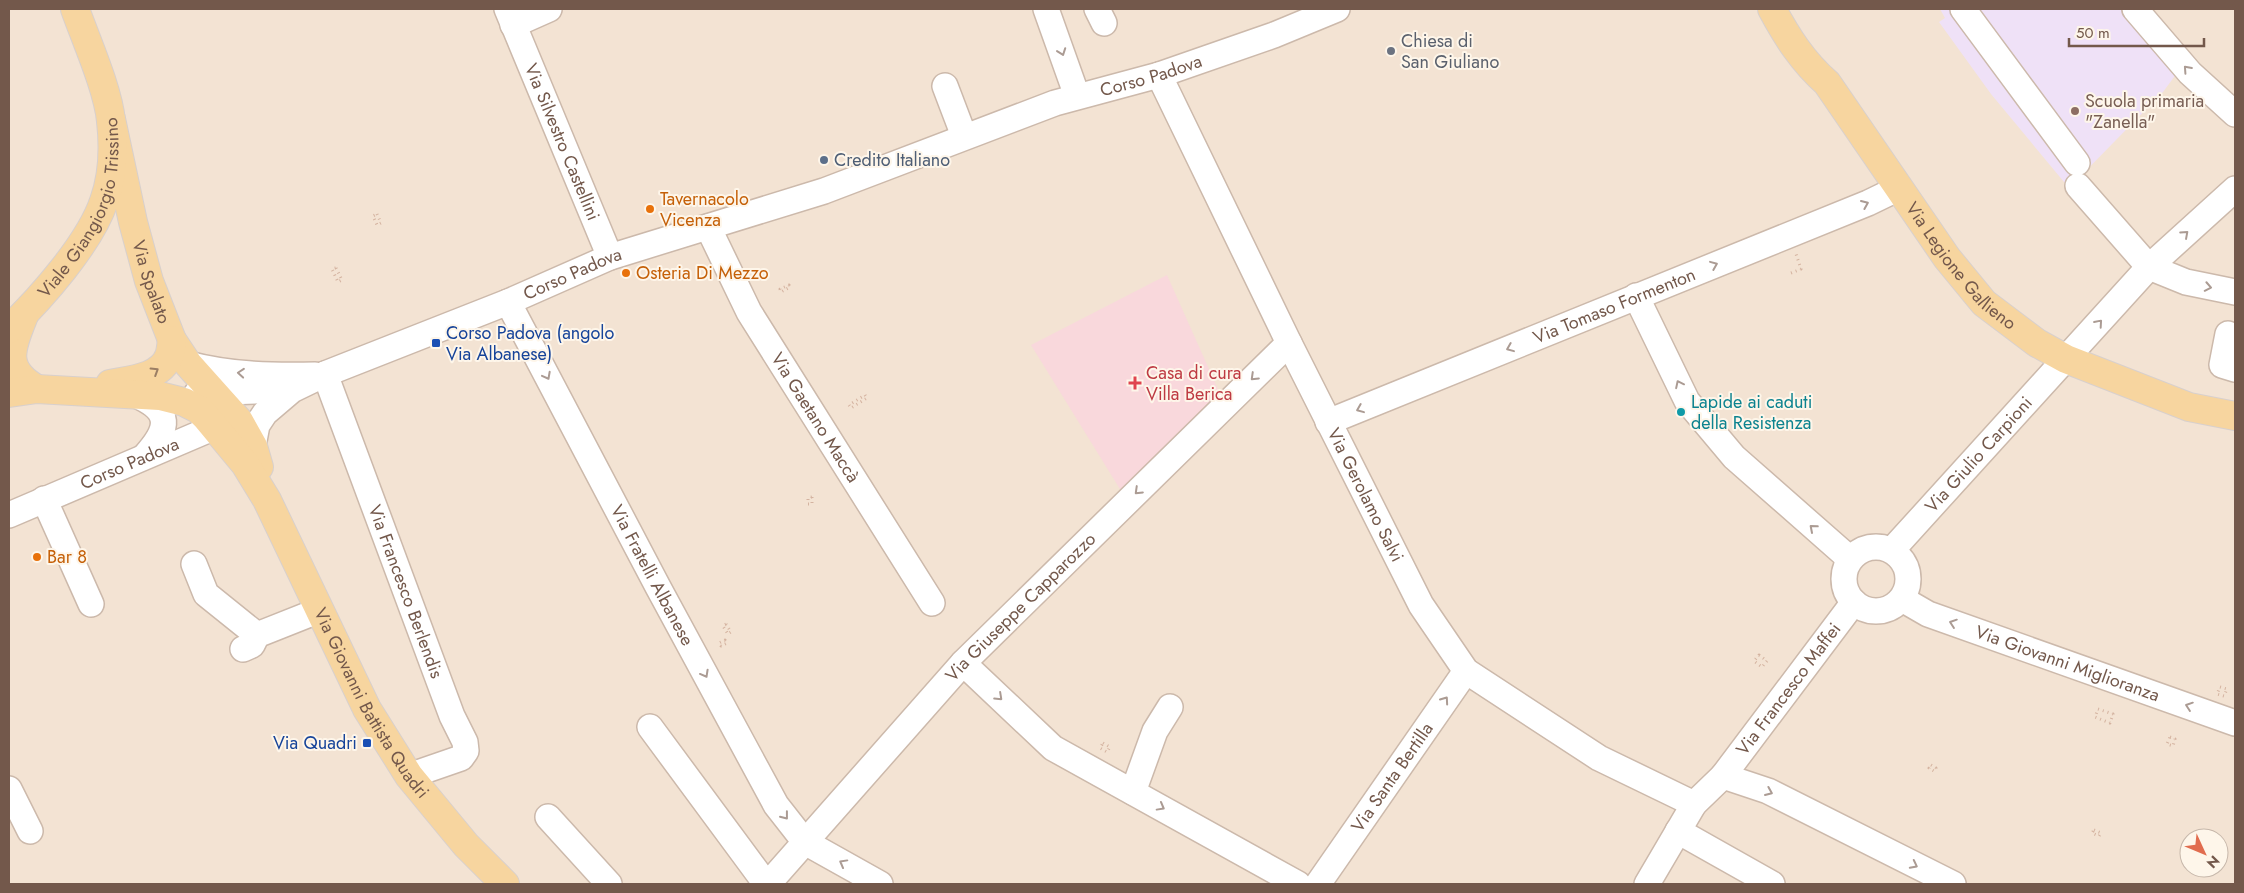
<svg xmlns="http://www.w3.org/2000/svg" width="2244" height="893" font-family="Jost,sans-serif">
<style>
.residential{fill:#f3e3d3;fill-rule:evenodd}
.education{fill:#efe1f7}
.medical{fill:#f9d8dc}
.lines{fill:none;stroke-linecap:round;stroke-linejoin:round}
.minor-casing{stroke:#ccb9ab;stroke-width:28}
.major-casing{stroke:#d8d0cd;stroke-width:30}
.path{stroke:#d4b3a0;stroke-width:3;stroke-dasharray:1 4;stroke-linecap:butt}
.minor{stroke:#fff;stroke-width:25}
.major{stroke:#f7d59f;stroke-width:28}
.oneway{stroke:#ab9b93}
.oneway2{stroke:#9b7e64}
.worship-dot{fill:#6b7280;stroke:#fef6ea;stroke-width:2}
.education-dot{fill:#8d6e63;stroke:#fef6ea;stroke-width:2}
.service-dot{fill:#5c6f8a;stroke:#fef6ea;stroke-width:2}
.food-dot{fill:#e8710a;stroke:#fef6ea;stroke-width:2}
.transit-dot{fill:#1a4fb4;stroke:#fef6ea;stroke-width:2}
.health-dot{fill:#e0444e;stroke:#fef6ea;stroke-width:2}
.culture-dot{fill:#0f9aa8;stroke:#fef6ea;stroke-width:2}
.labels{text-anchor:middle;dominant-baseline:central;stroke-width:4;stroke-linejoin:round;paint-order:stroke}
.worship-label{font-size:18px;fill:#5b616d;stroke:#fef6ea;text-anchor:start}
.street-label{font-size:18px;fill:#73584b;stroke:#fef6ea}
.education-label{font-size:18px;fill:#785e54;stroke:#fef6ea;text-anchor:start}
.service-label{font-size:18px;fill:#4e5e75;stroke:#fef6ea;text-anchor:start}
.food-label{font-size:18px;fill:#c56008;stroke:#fef6ea;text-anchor:start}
.transit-label{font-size:18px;fill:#164399;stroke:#fef6ea;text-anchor:start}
.health-label{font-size:18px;fill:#be3a42;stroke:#fef6ea;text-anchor:start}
.culture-label{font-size:18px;fill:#0d838f;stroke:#fef6ea;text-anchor:start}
</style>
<rect width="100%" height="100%" fill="#fbf2e4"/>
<path class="residential" d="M 9,9 L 2235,9 L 2235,884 L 9,884 ZM 2189,838 L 2219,838 L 2219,868 L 2189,868 Z"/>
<polygon class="education" points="1940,9 2122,9 2177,73 2163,92 2069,188 1991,94 1939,22 1945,18"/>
<polygon class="medical" points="1167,275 1221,396 1123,494 1031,345"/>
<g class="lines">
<g class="minor-casing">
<g id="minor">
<path id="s1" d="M 507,9 L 610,257"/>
<polyline points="1046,9 1077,96"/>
<polyline points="1097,9 1104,23"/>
<polyline points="1963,9 2077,163"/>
<polyline points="2135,9 2190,73 2235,114"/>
<polyline points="513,25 549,9"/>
<path id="s2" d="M 1159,75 L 1289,343 L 1421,605 L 1466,671 L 1599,758 L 1694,804"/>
<polyline points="945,86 964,136"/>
<polyline points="2078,186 2149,267 2186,282 2235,292"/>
<path id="s3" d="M 708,227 L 749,312 L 932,603"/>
<polyline points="1636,296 1687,401 1734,457 1850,559"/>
<path id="s4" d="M 508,302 L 658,587 L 776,805 L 805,842 L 880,884"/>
<polyline points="2228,334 2222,365 2235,369"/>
<path d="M 188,364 C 230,375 272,376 315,375"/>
<path id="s5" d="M 325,374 L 452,716 L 465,742 L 466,751 L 461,758 L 409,776"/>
<polyline points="197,393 284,390"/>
<path d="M 136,395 C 172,411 170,428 145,456"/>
<path id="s6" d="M 1328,422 L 1868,203 L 1899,188"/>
<path id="s7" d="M 241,451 L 253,446 L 257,425 L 265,413 L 292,390 L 325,374 L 508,302 L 610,257 L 824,191 L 1055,103 L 1159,75 L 1274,35 L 1337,9"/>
<polyline points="44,499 91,604"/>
<path id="s8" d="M 9,515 L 215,427"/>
<circle cx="1876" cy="579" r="32"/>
<path id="s9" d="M 1892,550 L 2149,267 L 2235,189"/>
<polyline points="194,564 206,594 257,635"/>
<path id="s10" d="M 1902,599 L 1928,614 L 2235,723"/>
<polyline points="243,649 252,645 257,635 320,610"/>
<polyline points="963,663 1053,748 1298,884"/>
<polyline points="650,727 766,884"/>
<polyline points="1723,776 1768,791 1953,884"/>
<polyline points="9,789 30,831"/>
<polyline points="1133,792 1155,731 1170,707"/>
<polyline points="548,817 609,884"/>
<polyline points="1678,831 1772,884"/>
<path id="s11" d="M 768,884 L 963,663 L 1289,343"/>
<path id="s12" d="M 1318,884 L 1466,671"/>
<path id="s13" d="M 1647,884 L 1694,804 L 1723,776 L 1854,602"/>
</g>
</g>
<g class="major-casing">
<g id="major">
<path id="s14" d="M 1772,9 C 1787,37 1803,62 1827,83 L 1947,258 L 1984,303 L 2037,343 L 2066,359 L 2189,407 L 2235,416"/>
<path id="s15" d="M 111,119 L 133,222 L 149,281 L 172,340 L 188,364 L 239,421 L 253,446 L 259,467"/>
<path d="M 25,313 C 12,346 0,368 37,389"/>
<path id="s16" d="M 9,329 C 41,298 90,243 104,201 C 113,176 114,148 111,121 C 108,89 86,40 75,9"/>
<path d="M 110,384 C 130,380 161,378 169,356 C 171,351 171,345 172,340"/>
<path id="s17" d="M 9,393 L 37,389 L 160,396 L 184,402 L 198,409 L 206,417 L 245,464 L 267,500 L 367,709 L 409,776 L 466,845 L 505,884"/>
</g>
</g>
<g class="path">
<polygon points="377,214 381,223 377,225 373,216"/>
<polygon points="336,268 342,280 338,282 332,269"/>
<polyline points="1791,273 1801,269 1796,254"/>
<polygon points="789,285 790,287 781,292 780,289"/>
<polygon points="865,395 867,398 851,408 849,405"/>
<polygon points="812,497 812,504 808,504 808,498"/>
<polygon points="726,624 731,632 728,634 723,626"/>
<polygon points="725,640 727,643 721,646 719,643"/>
<polygon points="1759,655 1767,661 1762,667 1754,661"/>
<polygon points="2220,687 2227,689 2224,696 2217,694"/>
<polygon points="2098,709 2113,714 2110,723 2095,717"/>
<polygon points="2170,737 2175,739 2173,746 2167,744"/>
<polygon points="1103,743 1110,747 1107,752 1100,748"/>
<polygon points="1931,765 1936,768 1934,771 1929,768"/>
<polygon points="2094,830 2101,833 2099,836 2092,833"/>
</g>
<use href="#minor" class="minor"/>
<use href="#major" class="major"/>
</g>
<defs><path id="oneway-chevron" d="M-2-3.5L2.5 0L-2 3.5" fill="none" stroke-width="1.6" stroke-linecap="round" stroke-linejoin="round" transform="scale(1.25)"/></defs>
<g class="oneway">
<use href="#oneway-chevron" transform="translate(1062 52) rotate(70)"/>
<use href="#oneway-chevron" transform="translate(2187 69) rotate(-132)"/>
<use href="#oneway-chevron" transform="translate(1865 204) rotate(-23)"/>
<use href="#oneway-chevron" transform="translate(2185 234) rotate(-42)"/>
<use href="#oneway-chevron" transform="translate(1714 265) rotate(-22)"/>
<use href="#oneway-chevron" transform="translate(2208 287) rotate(11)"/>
<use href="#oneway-chevron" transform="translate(2099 323) rotate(-49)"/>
<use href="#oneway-chevron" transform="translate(1510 348) rotate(158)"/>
<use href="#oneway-chevron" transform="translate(241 373) rotate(-175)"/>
<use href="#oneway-chevron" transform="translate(547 376) rotate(62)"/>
<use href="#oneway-chevron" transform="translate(1254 377) rotate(136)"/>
<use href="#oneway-chevron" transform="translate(1679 384) rotate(-116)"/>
<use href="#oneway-chevron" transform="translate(1360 409) rotate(158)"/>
<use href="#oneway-chevron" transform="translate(1138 491) rotate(136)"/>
<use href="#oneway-chevron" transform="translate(1813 528) rotate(-139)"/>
<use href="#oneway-chevron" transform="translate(1953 623) rotate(-161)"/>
<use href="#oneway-chevron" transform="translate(705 674) rotate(61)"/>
<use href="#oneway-chevron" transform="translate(999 697) rotate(43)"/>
<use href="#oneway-chevron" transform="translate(1445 700) rotate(-55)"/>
<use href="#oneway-chevron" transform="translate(2189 706) rotate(-161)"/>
<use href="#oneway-chevron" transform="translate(1769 792) rotate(23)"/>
<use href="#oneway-chevron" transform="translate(1161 807) rotate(29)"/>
<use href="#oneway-chevron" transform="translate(785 816) rotate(52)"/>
<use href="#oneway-chevron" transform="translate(843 863) rotate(-151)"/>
<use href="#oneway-chevron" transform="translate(1914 865) rotate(27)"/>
</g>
<use class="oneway2" href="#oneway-chevron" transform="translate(155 371) rotate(-32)"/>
<circle class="worship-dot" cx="1391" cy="51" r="5"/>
<circle class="education-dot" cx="2075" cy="111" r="5"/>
<circle class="service-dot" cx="824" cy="160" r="5"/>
<g class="food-dot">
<circle cx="650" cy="209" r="5"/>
<circle cx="626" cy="273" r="5"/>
<circle cx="37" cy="557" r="5"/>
</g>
<g class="transit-dot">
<rect x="431" y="338" width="10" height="10" rx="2.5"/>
<rect x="362" y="738" width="10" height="10" rx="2.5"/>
</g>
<path class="health-dot" d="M1132.5 375.5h5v5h5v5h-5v5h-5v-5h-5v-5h5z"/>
<circle class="culture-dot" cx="1681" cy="412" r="5"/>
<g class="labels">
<g class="worship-label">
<text x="1401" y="41">Chiesa di<tspan x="1401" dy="21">San Giuliano</tspan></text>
</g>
<g class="street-label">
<text stroke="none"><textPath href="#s7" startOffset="1000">Corso Padova</textPath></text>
<text stroke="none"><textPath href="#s1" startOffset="144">Via Silvestro Castellini</textPath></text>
<text stroke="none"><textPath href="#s16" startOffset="146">Viale Giangiorgio Trissino</textPath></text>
<text stroke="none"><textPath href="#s14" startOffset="320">Via Legione Gallieno</textPath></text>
<text stroke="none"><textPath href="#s7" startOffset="388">Corso Padova</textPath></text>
<text stroke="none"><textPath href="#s15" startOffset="168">Via Spalato</textPath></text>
<text stroke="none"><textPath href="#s6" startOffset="309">Via Tomaso Formenton</textPath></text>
<text stroke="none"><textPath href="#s3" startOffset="219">Via Gaetano Maccà</textPath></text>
<text stroke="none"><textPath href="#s9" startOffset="129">Via Giulio Carpioni</textPath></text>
<text stroke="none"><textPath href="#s8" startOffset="131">Corso Padova</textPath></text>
<text stroke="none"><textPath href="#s2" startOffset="468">Via Gerolamo Salvi</textPath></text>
<text stroke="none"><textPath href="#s4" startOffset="309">Via Fratelli Albanese</textPath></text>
<text stroke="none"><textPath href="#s5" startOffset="232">Via Francesco Berlendis</textPath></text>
<text stroke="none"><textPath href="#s11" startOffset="375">Via Giuseppe Capparozzo</textPath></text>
<text stroke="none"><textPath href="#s10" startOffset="178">Via Giovanni Miglioranza</textPath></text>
<text stroke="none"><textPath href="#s13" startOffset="242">Via Francesco Maffei</textPath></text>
<text stroke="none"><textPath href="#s17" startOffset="535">Via Giovanni Battista Quadri</textPath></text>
<text stroke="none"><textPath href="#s12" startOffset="130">Via Santa Bertilla</textPath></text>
</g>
<g class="education-label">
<text x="2085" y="101">Scuola primaria<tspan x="2085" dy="21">"Zanella"</tspan></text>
</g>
<g class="service-label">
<text x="834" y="160">Credito Italiano</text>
</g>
<g class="food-label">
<text x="660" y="199">Tavernacolo<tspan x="660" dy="21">Vicenza</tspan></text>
<text x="636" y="273">Osteria Di Mezzo</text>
<text x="47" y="557">Bar 8</text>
</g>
<g class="transit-label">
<text x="446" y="333">Corso Padova (angolo<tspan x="446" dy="21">Via Albanese)</tspan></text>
<text x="357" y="743" text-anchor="end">Via Quadri</text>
</g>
<g class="health-label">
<text x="1146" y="373">Casa di cura<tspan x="1146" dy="21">Villa Berica</tspan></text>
</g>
<g class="culture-label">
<text x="1691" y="402">Lapide ai caduti<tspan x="1691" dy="21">della Resistenza</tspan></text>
</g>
</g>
<rect width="2244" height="893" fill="none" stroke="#73584b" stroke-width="20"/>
<g transform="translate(2204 853) rotate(134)"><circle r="24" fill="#fef6ea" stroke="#c6b7aa"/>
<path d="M0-4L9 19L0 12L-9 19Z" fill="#e16c4e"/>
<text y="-8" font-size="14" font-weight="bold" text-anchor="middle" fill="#73584b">N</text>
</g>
<path d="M2069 38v8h135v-8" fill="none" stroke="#73584b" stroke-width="2.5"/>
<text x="2076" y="38" font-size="15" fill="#73584b" stroke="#fef6ea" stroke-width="4" paint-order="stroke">50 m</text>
</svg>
